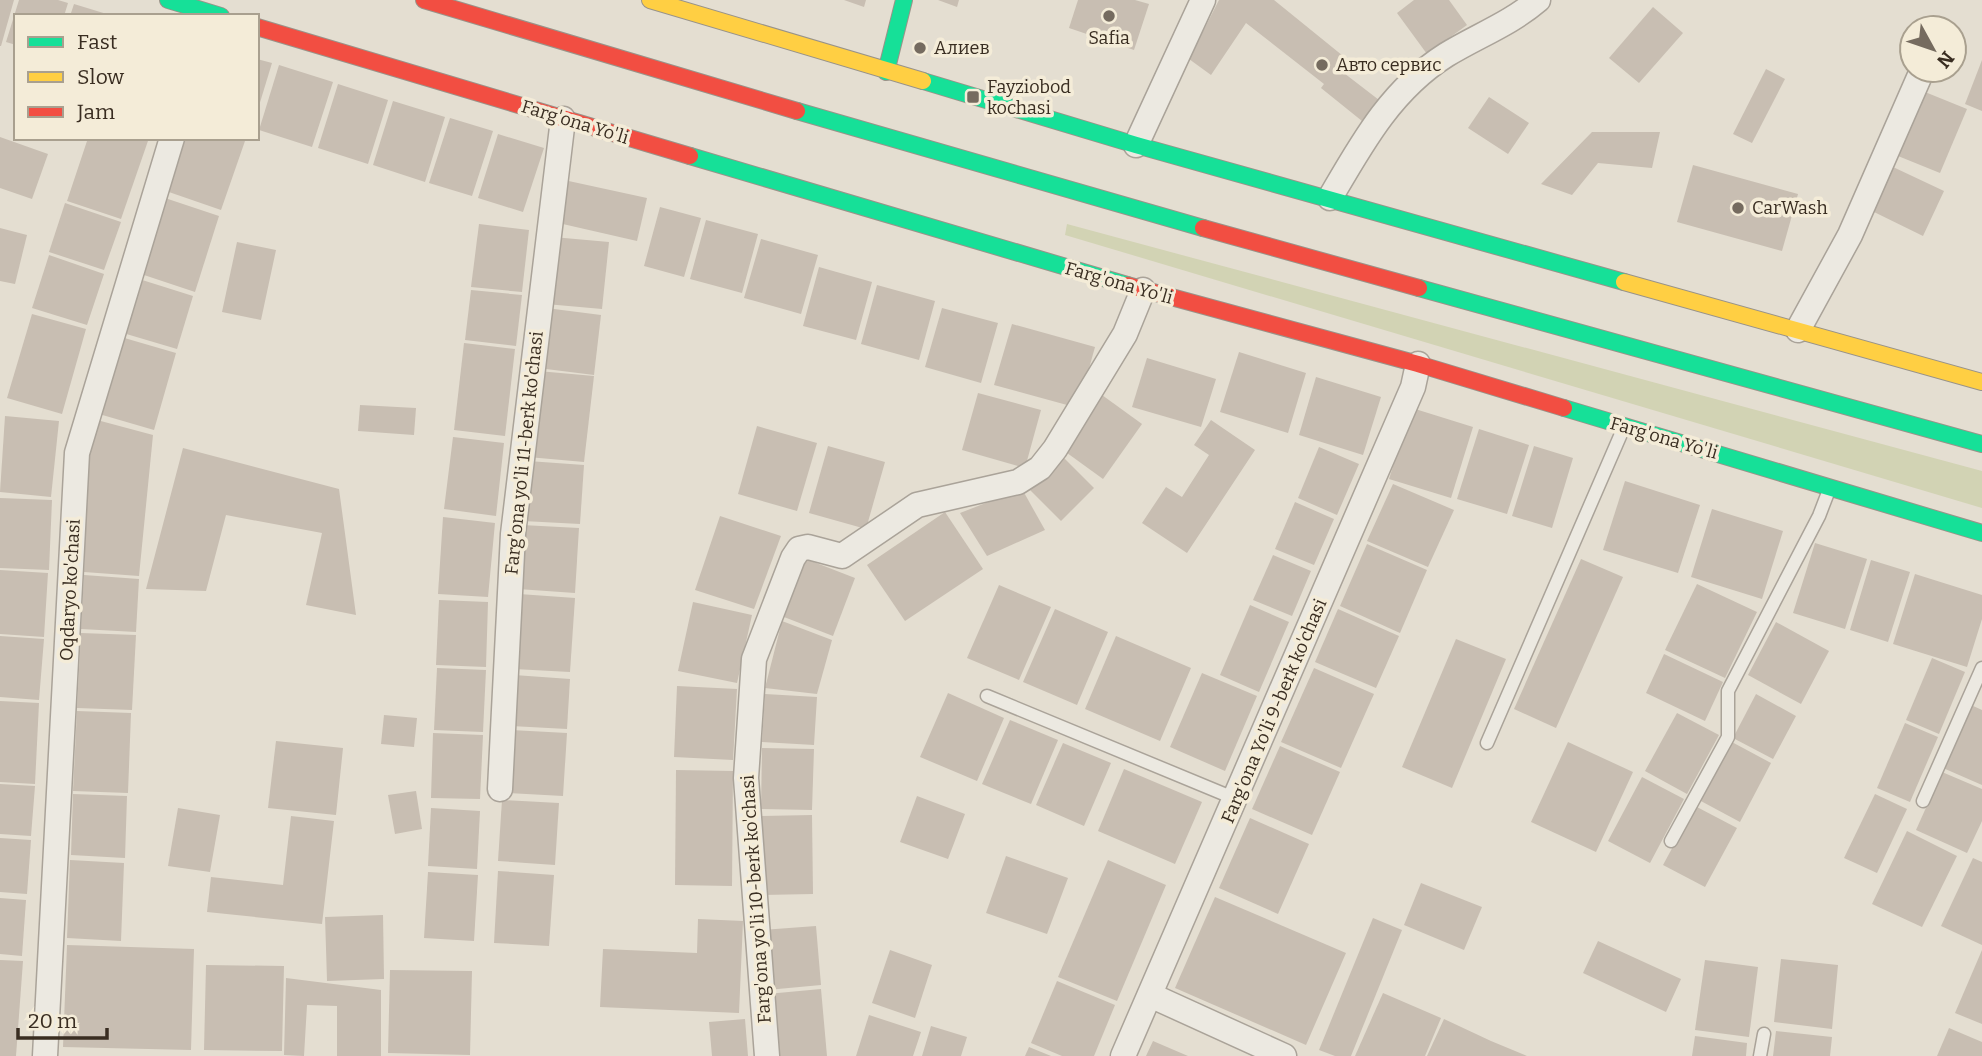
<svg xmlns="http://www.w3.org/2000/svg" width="1982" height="1056" font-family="Bitter,serif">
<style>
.green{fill:#d2d3b4}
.building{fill:#c8beb2}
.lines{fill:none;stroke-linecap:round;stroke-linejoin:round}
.lane-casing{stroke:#aaa399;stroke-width:15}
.street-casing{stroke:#aaa399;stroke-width:27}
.fast-casing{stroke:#999389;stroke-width:18}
.slow-casing{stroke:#999389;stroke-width:18}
.jam-casing{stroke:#999389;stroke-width:18}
.lane{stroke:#ece9e1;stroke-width:12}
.street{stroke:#ece9e1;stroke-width:24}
.fast{stroke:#16e098;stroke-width:16}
.slow{stroke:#ffcf43;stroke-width:16}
.jam{stroke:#f24e42;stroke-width:16}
.poi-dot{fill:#756b5f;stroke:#f4ecd8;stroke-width:2.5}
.labels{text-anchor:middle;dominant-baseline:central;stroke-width:7;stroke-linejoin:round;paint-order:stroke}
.poi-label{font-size:18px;fill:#392d21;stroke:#f4ecd8;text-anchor:start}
.street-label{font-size:18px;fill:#392d21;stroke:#f4ecd8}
</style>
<rect width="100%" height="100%" fill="#e4ded1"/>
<polygon class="green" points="1067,224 1982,471 1982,508 1065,235"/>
<g class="building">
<polygon points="0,0 14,0 1,46 0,46"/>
<polygon points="19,0 58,0 68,3 64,16 16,16 16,45 6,42"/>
<polygon points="844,0 866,0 864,7"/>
<polygon points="938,0 959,0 957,7"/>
<polygon points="1078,0 1135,0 1149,4 1134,50 1069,28"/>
<polygon points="1219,0 1274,0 1348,60 1340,70 1379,100 1362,121 1321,88 1324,84 1246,23 1211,75 1189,59"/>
<polygon points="1414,0 1449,0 1467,25 1427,54 1397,13"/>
<polygon points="74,4 110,15 110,16 70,16"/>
<polygon points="1653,7 1683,33 1639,83 1609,58"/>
<polygon points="257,59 272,63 258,109 257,109"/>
<polygon points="1982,60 1982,111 1965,104"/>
<polygon points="279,65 333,82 312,147 259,130"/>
<polygon points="1766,69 1785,79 1752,143 1733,134"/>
<polygon points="338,84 388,100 368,164 318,148"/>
<polygon points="1925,92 1967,109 1940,173 1898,156"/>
<polygon points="1489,97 1529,123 1508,154 1468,128"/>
<polygon points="393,101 445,117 425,182 373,165"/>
<polygon points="450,118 493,131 472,196 429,183"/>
<polygon points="1592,132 1660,132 1652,168 1598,163 1572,195 1541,184"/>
<polygon points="498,134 544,148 523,212 478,198"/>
<polygon points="0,137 48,154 32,199 0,188"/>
<polygon points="88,138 149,138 121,219 67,201"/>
<polygon points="184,138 237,138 245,141 221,210 166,191"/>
<polygon points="1693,165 1798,194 1782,251 1677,222"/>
<polygon points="1893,167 1944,191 1923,236 1872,211"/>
<polygon points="564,180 647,198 637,241 554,222"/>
<polygon points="165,198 219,216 195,292 141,274"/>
<polygon points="65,203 121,222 104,270 49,252"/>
<polygon points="660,207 701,218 684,277 644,266"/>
<polygon points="706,220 758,234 742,293 690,279"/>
<polygon points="479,224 529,230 522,292 471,287"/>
<polygon points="0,228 27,235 15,284 0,281"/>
<polygon points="553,237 609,242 602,309 546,304"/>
<polygon points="761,239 818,255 801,314 744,298"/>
<polygon points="237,242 276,250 261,320 222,312"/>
<polygon points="49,255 104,274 87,325 32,308"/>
<polygon points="819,267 872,282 856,340 803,326"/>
<polygon points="139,279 193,296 177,349 123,333"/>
<polygon points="877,285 935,301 919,360 861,344"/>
<polygon points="471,290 522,295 516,346 465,340"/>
<polygon points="546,308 601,315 594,375 538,368"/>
<polygon points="942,308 998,323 981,383 925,367"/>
<polygon points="32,314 86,329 62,414 7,398"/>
<polygon points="1012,324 1095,347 1078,408 994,385"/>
<polygon points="121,337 176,353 154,430 99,414"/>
<polygon points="464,343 515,349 505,436 454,430"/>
<polygon points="1239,352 1306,373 1288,433 1220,412"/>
<polygon points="1147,358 1216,379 1201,427 1132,407"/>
<polygon points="538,371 594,376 584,462 528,457"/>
<polygon points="1316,377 1381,397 1363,455 1299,435"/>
<polygon points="978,393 1041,410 1025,468 962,450"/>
<polygon points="1102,395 1142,424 1103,479 1063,450"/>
<polygon points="360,405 416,408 414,435 358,431"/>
<polygon points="1412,408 1473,427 1451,498 1389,479"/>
<polygon points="5,416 59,421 51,497 0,492"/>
<polygon points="97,420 153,435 139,576 84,572 88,458"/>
<polygon points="1211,420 1255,450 1187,553 1142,523 1166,487 1182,497 1209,455 1194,445"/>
<polygon points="757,426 817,443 797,511 738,494"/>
<polygon points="1479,429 1529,445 1507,514 1457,499"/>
<polygon points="453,437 504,443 496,516 444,509"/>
<polygon points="828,446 885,462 866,529 809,513"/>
<polygon points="1534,446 1573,458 1552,528 1512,516"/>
<polygon points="1319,447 1359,464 1337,515 1298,498"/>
<polygon points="183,448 339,489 356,615 306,605 322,533 226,515 206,591 146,589"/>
<polygon points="1060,454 1094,488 1061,521 1027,487"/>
<polygon points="528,461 584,465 580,524 523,521"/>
<polygon points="1625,481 1700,505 1678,573 1603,550"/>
<polygon points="1393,484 1454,510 1428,567 1367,541"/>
<polygon points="1022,489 1045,530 987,556 960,513"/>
<polygon points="0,498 52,500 49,570 0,568"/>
<polygon points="1295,502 1334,519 1314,565 1275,549"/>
<polygon points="1712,509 1783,531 1762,599 1691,577"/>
<polygon points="945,512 983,569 905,621 867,565"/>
<polygon points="720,516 781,536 754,609 695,590"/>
<polygon points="443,517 495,523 488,597 438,594"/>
<polygon points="522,525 579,528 575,593 518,589"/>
<polygon points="1815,543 1867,559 1845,629 1793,613"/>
<polygon points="1367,544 1427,570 1400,633 1340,606"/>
<polygon points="1273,555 1311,571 1292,616 1253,600"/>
<polygon points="806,559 855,578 833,636 784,617"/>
<polygon points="1581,559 1623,577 1556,728 1514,709"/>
<polygon points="1871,560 1910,572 1888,642 1850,630"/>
<polygon points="0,570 48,573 44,637 0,634"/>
<polygon points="1915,574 1982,595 1982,619 1967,667 1893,644"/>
<polygon points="84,575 139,579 136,632 81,629"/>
<polygon points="1697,584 1757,612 1725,678 1665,650"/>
<polygon points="999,585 1051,607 1019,680 967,658"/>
<polygon points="519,594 575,598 570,672 514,669"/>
<polygon points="439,600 488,602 486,667 436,665"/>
<polygon points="693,602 752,615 737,683 678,671"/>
<polygon points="1250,605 1289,622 1259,692 1220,675"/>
<polygon points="1055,609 1108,632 1077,705 1023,682"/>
<polygon points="1338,609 1399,636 1376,688 1315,662"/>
<polygon points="782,621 832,640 817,694 765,688"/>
<polygon points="1776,622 1829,651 1801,704 1748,675"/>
<polygon points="81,633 136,635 132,710 77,708"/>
<polygon points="0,636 44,639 39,700 0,697"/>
<polygon points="1116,636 1191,668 1160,741 1085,709"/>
<polygon points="1456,639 1506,659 1452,788 1402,767"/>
<polygon points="1664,654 1723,682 1705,721 1646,693"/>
<polygon points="1932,658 1965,672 1939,734 1906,720"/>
<polygon points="437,668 486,670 483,732 434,730"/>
<polygon points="1314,668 1374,694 1341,768 1281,742"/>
<polygon points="1202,673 1257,696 1225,771 1170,747"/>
<polygon points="514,675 570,679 567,729 511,726"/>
<polygon points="677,686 737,689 733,760 674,757"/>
<polygon points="948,693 1004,718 977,781 920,757"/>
<polygon points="765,694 817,697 814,745 762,742"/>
<polygon points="1756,694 1796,716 1773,759 1733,738"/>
<polygon points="0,701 39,703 35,784 0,782"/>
<polygon points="1971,705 1982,710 1982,785 1943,768"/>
<polygon points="77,711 131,713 128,793 73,791"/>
<polygon points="1677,713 1719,735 1687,794 1645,771"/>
<polygon points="384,715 417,718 414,747 381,744"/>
<polygon points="1010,720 1058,740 1031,804 982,784"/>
<polygon points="1905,723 1938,737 1910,802 1877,788"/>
<polygon points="511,730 567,733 563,796 507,793"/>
<polygon points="433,733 483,735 480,799 431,798"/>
<polygon points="276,741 343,748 336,815 268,808"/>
<polygon points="1730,741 1771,763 1740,822 1699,800"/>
<polygon points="1568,742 1633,772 1596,852 1531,822"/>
<polygon points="1063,743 1111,763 1084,826 1036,805"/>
<polygon points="1280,746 1340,772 1312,835 1252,809"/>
<polygon points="762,748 814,749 812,810 761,809"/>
<polygon points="1124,769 1202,802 1175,864 1098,831"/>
<polygon points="676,770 733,771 732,886 675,885"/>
<polygon points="1942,772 1982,789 1982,821 1967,853 1916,830"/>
<polygon points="1642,777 1684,799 1650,863 1608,841"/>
<polygon points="0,784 35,786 31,836 0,834"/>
<polygon points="416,791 422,829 395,834 388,795"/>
<polygon points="73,794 127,796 125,858 71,855"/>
<polygon points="1875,794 1907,809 1877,873 1844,858"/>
<polygon points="917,796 965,814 948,859 900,842"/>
<polygon points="502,800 559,803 555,865 498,861"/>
<polygon points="1695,806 1737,828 1705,887 1663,865"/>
<polygon points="178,808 220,815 210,872 168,866"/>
<polygon points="431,808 480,811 477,869 428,866"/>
<polygon points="812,815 813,894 762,895 760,816"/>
<polygon points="291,816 334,821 322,924 207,912 211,877 283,885"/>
<polygon points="1250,818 1309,844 1278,914 1219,888"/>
<polygon points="1907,831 1957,856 1922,927 1872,904"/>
<polygon points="0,838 31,840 27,894 0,892"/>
<polygon points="1006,856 1068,878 1047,934 986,913"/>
<polygon points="1973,858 1982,862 1982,945 1941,926"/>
<polygon points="70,860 124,863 121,941 67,938"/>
<polygon points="1108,860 1166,885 1117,1001 1058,977"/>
<polygon points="498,871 554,875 549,946 494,943"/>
<polygon points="428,872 478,875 474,941 424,938"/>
<polygon points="1421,883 1482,907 1464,950 1404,925"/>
<polygon points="1215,897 1346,953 1306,1045 1175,988"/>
<polygon points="0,898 26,900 22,956 0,954"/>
<polygon points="383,915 384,979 327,981 325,917"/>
<polygon points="1373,918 1402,930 1351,1056 1335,1056 1319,1050"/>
<polygon points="698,919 743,921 739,1013 600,1007 603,949 697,953"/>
<polygon points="816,926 821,985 767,990 762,930"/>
<polygon points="1598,941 1681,979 1666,1012 1583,973"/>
<polygon points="67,945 194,949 191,1050 63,1047"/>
<polygon points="890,950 932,965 915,1018 872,1003"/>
<polygon points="1982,950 1982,1024 1955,1013"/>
<polygon points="1781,959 1838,965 1832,1029 1774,1022"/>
<polygon points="0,960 23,961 16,1056 0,1056"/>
<polygon points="1705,960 1758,967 1749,1037 1695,1030"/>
<polygon points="206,965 284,966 282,1051 204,1050"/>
<polygon points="390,970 472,971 470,1055 388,1053"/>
<polygon points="286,978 381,990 381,1056 337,1056 337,1006 307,1005 304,1056 284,1055"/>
<polygon points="1057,981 1115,1005 1094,1056 1062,1056 1031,1043"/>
<polygon points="821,989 827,1056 772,1056 767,994"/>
<polygon points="1383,993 1441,1018 1425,1056 1355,1056"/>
<polygon points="869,1015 921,1032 913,1056 856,1056"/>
<polygon points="745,1019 748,1056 712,1056 709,1022"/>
<polygon points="1444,1019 1491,1041 1527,1056 1427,1056"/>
<polygon points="931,1026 967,1037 961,1056 922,1056"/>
<polygon points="1949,1028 1982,1042 1982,1056 1937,1056"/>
<polygon points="1776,1031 1832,1037 1830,1056 1773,1056"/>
<polygon points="1695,1036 1747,1043 1746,1056 1692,1056"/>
<polygon points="1153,1041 1188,1056 1146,1056"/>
<polygon points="1029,1047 1051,1056 1025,1056"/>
</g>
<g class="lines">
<g class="lane-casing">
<g id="lane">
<polyline points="987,696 1236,799"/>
<polyline points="1487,743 1624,427"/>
<polyline points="1923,801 1982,668"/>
<polyline points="1671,841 1728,737 1728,691 1819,516 1829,490"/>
<polyline points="1760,1056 1764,1034"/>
</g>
</g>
<g class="street-casing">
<g id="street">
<polyline points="1136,145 1203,0"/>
<path d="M 1330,198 C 1362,143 1391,90 1446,55 C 1477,36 1510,24 1538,0"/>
<polyline points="1798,330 1850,235 1921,73"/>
<polyline points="500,789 513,534 563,119"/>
<polyline points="1150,995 1284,1056"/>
<polyline points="45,1056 77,453 172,138"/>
<polyline points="767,1056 746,778 754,659 793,558 799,549 808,547 842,556 917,505 1018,482 1040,468 1055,449 1125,334 1143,290"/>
<polyline points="1123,1056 1413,387 1418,364"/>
</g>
</g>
<g class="fast-casing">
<g id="fast">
<polyline points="168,0 221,16"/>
<polyline points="886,72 904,0"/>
<polyline points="923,81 1136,145 1624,282"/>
<polyline points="797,111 1203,228"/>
<polyline points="690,156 1127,285"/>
<polyline points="1419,288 1982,444"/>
<polyline points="1564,408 1982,533"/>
</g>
</g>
<g class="slow-casing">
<g id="slow">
<polyline points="650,0 923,81"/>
<polyline points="1624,282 1982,382"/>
</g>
</g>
<g class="jam-casing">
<g id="jam">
<polyline points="424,0 797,111"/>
<polyline points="257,27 690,156"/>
<polyline points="1203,228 1419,288"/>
<polyline points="1127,285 1418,364 1564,408"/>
</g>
</g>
<use href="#lane" class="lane"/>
<use href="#street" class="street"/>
<use href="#fast" class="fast"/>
<use href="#slow" class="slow"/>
<use href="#jam" class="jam"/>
</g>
<g class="poi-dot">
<circle cx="1109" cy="16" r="7"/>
<circle cx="920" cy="48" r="7"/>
<circle cx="1322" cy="65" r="7"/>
<rect x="966" y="90" width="14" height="14" rx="3.5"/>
<circle cx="1738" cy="208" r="7"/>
</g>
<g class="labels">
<g class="poi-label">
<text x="1109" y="38" text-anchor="middle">Safia</text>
<text x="934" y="48">Алиев</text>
<text x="1336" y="65">Авто сервис</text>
<text x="987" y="87">Fayziobod<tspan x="987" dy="21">kochasi</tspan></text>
<text x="1752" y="208">CarWash</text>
</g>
<g class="street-label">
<text transform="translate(575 122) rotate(17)">Farg'ona Yo'li</text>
<text transform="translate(1119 283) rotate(16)">Farg'ona Yo'li</text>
<text transform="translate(1664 438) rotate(16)">Farg'ona Yo'li</text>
<text transform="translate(524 453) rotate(-84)">Farg'ona yo'li 11-berk ko'chasi</text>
<text transform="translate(70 590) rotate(-87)">Oqdaryo ko'chasi</text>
<text transform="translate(1274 711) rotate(-67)">Farg'ona Yo'li 9-berk ko'chasi</text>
<text transform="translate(756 899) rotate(-94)">Farg'ona yo'li 10-berk ko'chasi</text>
</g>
</g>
<rect x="14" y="14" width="245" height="126" fill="#f4ecd8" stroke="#a9a08f" stroke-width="2"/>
<rect x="28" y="37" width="35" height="10" fill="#16e098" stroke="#a9a08f" stroke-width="2"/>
<text x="77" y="49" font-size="21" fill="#392d21">Fast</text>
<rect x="28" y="72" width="35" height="10" fill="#ffcf43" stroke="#a9a08f" stroke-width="2"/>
<text x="77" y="84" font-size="21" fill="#392d21">Slow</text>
<rect x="28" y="107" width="35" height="10" fill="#f24e42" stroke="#a9a08f" stroke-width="2"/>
<text x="77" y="119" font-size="21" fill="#392d21">Jam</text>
<g transform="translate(1933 49) rotate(130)"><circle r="33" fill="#f4ecd8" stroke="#a9a08f" stroke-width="2"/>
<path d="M0-5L12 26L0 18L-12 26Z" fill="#756b5f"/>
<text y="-10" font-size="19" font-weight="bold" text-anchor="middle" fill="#392d21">N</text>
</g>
<path d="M18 1028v10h89v-10" fill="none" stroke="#392d21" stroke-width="3.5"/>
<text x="28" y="1028" font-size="21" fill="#392d21" stroke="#f4ecd8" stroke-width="5" paint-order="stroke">20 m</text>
</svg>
